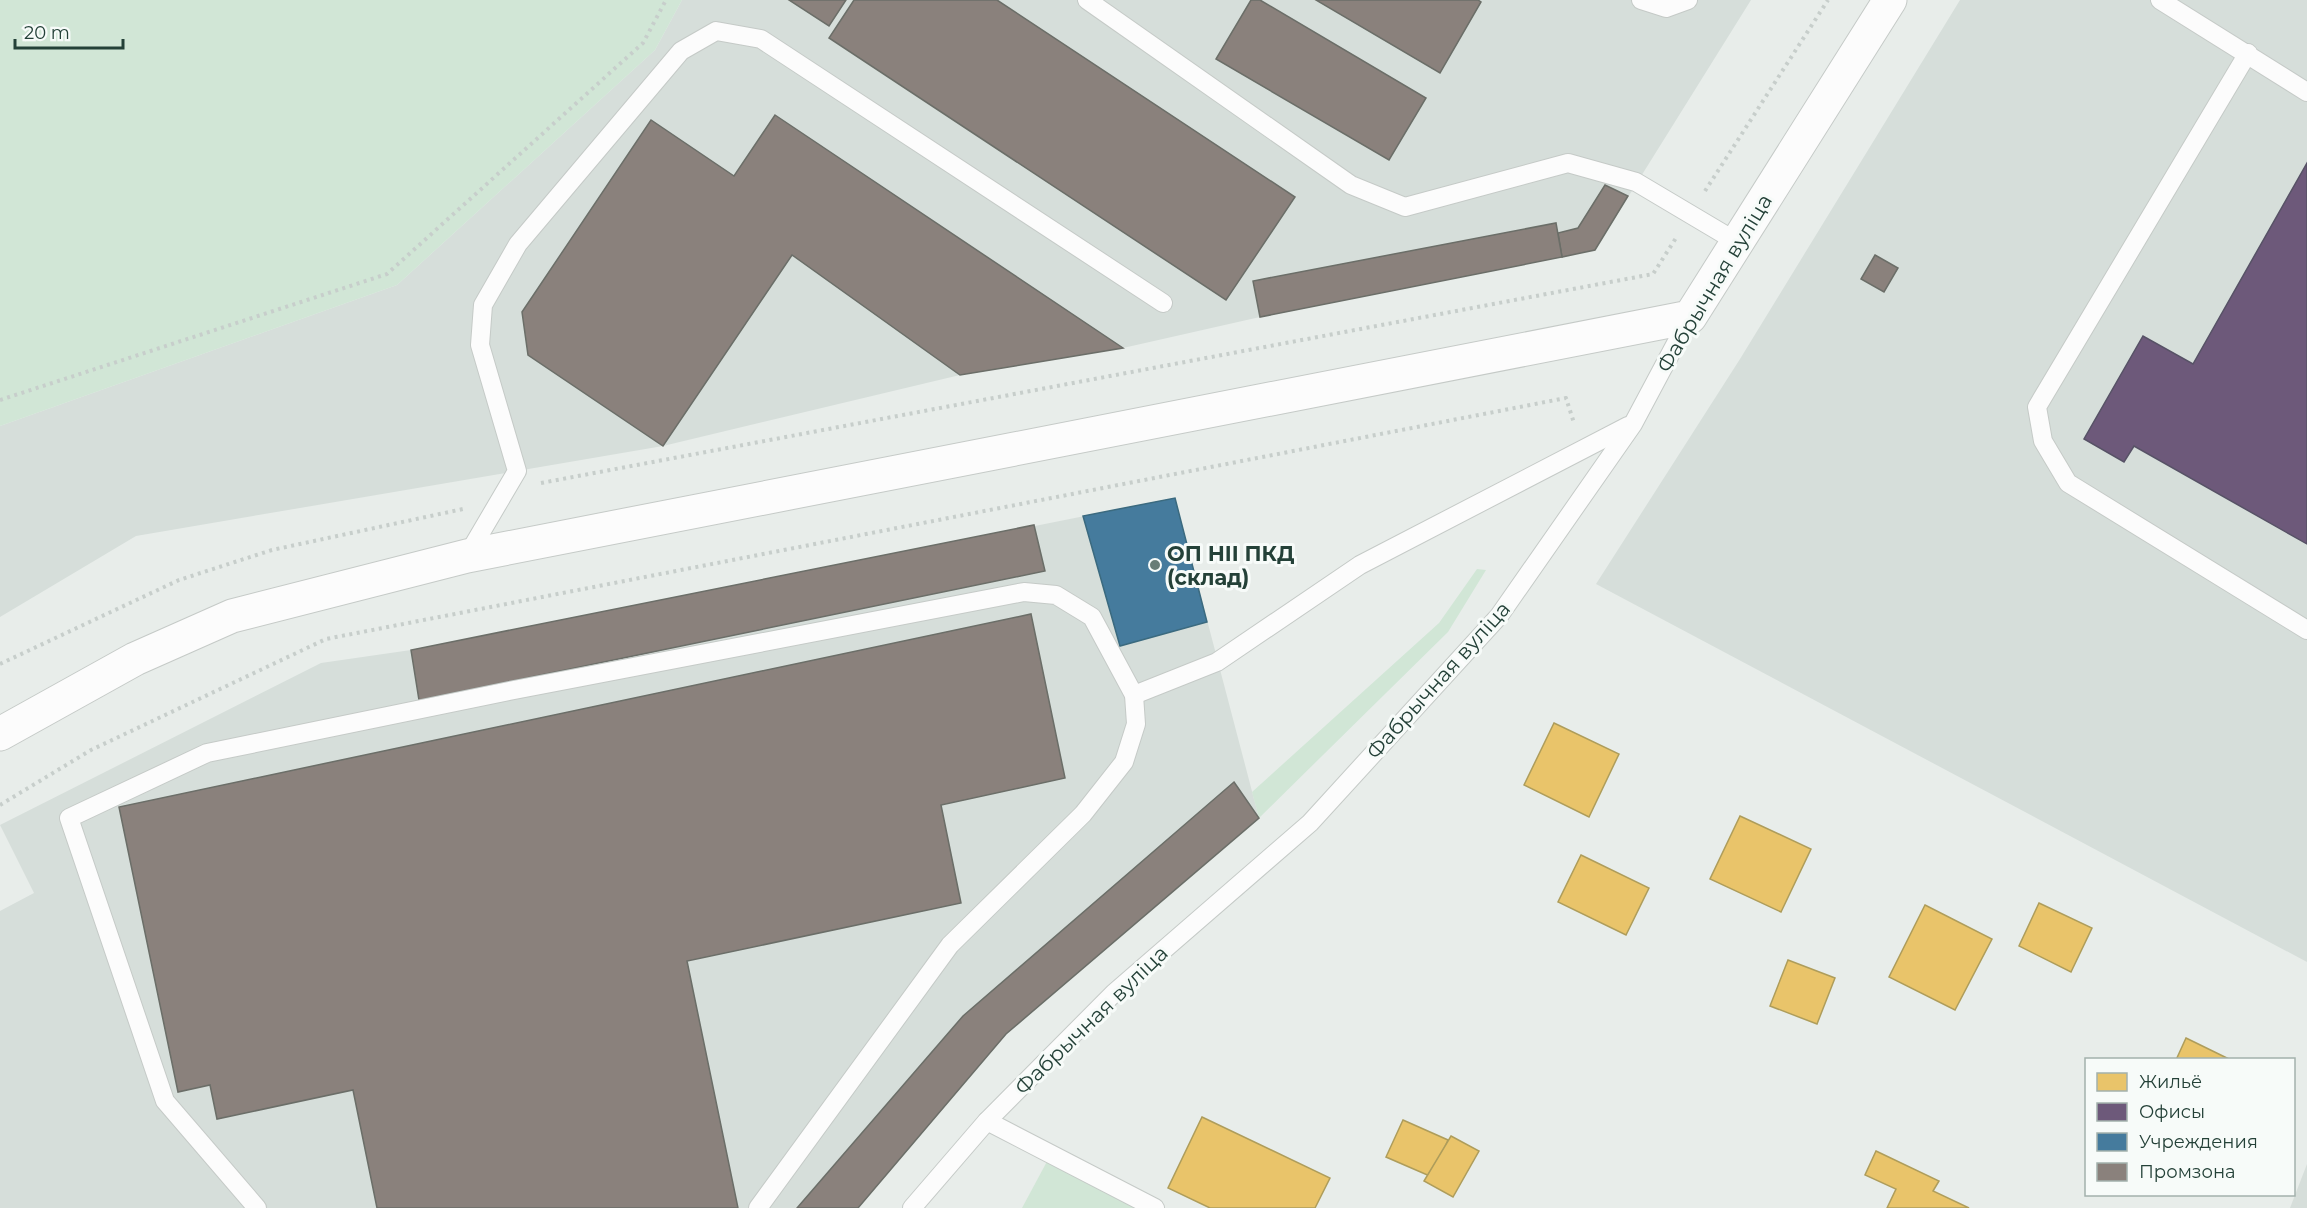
<svg xmlns="http://www.w3.org/2000/svg" width="2307" height="1208" font-family="Montserrat,sans-serif">
<style>
.built{fill:#d6deda}
.green{fill:#d1e6d6}
.homes{fill:#e9c46a;stroke:#ae9d5b;stroke-width:1.5}
.offices{fill:#6d597a;stroke:#575266;stroke-width:1.5}
.public{fill:#457b9d;stroke:#3b6a7f;stroke-width:1.5}
.industry{fill:#8a817c;stroke:#6b6e68;stroke-width:1.5}
.lines{fill:none;stroke-linecap:round;stroke-linejoin:round}
.service-casing{stroke:#c5cac7;stroke-width:20}
.minor-casing{stroke:#c5cac7;stroke-width:35}
.path{stroke:#c7cecb;stroke-width:4;stroke-dasharray:3 4.5;stroke-linecap:butt}
.service{stroke:#fcfcfc;stroke-width:18}
.minor{stroke:#fcfcfc;stroke-width:33}
.poi-dot{fill:#697d76;stroke:#f7fbf9;stroke-width:2}
.labels{text-anchor:middle;dominant-baseline:central;stroke-width:6;stroke-linejoin:round;paint-order:stroke}
.street-label{font-size:21px;fill:#244138;stroke:#f7fbf9}
.poi-label{font-size:21px;font-weight:bold;fill:#244138;stroke:#f7fbf9;text-anchor:start}
</style>
<rect width="100%" height="100%" fill="#e8edea"/>
<g class="built">
<polygon points="682,0 1751,0 1595,250 1260,317 1123,348 960,375 663,446 136,536 0,617 0,426 397,285 655,50"/>
<polygon points="1960,0 2307,0 2307,962 1596,584 1740,359"/>
<polygon points="1175,498 1259,818 1006,1034 858,1208 0,1208 0,911 34,893 0,825 321,663 411,650"/>
<polygon points="2307,1164 2307,1208 2290,1208"/>
</g>
<g class="green">
<polygon points="0,0 682,0 655,50 397,285 0,426"/>
<polygon points="1477,569 1486,570 1448,632 1259,818 1252,792 1439,623"/>
<polygon points="1051,1154 1155,1208 1022,1208"/>
</g>
<g class="homes">
<polygon points="1554,723 1619,754 1589,817 1524,785"/>
<polygon points="1740,816 1811,849 1781,912 1710,879"/>
<polygon points="1581,855 1649,888 1626,935 1558,902"/>
<polygon points="2039,903 2092,928 2071,972 2019,946"/>
<polygon points="1925,905 1992,939 1955,1010 1889,977"/>
<polygon points="1788,960 1835,978 1817,1024 1770,1006"/>
<polygon points="2186,1038 2231,1060 2176,1060"/>
<polygon points="1202,1117 1330,1178 1315,1208 1210,1208 1168,1188"/>
<polygon points="1403,1120 1448,1140 1432,1177 1386,1157"/>
<polygon points="1451,1136 1479,1151 1453,1197 1424,1181"/>
<polygon points="1876,1151 1939,1181 1933,1191 1969,1208 1887,1208 1896,1189 1865,1175"/>
</g>
<polygon class="offices" points="2307,163 2307,544 2134,446 2124,462 2084,439 2143,336 2193,364"/>
<polygon class="public" points="1175,498 1207,622 1120,646 1083,516"/>
<g class="industry">
<polygon points="789,0 846,0 829,26"/>
<polygon points="854,0 997,0 1295,197 1226,300 829,38"/>
<polygon points="1251,0 1260,0 1426,98 1389,160 1216,59"/>
<polygon points="1316,0 1478,0 1481,2 1440,73"/>
<polygon points="775,115 1123,348 960,375 792,255 663,446 528,355 522,312 651,120 734,176"/>
<polygon points="1605,185 1628,196 1595,250 1562,257 1558,233 1578,228"/>
<polygon points="1556,223 1562,257 1260,317 1253,281"/>
<polygon points="1875,255 1898,268 1884,292 1861,279"/>
<polygon points="1034,525 1045,571 419,700 411,650"/>
<polygon points="1031,614 1065,778 941,805 961,903 687,961 738,1208 377,1208 353,1090 217,1119 210,1085 178,1092 119,807"/>
<polygon points="1234,782 1259,818 1006,1034 858,1208 797,1208 963,1016"/>
</g>
<g class="lines">
<g class="service-casing">
<g id="service">
<polyline points="1087,0 1351,185 1405,207 1568,163 1636,182 1737,242"/>
<polyline points="1641,0 1666,8 1688,0"/>
<polyline points="2160,0 2307,92"/>
<polyline points="2248,53 2037,407 2043,441 2068,483 2307,630"/>
<polyline points="467,556 517,471 480,345 483,305 518,244 681,51 716,31 761,39 1163,303"/>
<polyline points="1134,695 1217,662 1360,565 1628,426"/>
<polyline points="987,1121 1155,1208"/>
<polyline points="257,1208 165,1101 69,818 207,753 509,691 1024,592 1056,595 1092,617 1134,695 1136,724 1124,762 1083,814 950,945 758,1208"/>
<polyline points="912,1208 987,1121 1114,993 1310,823 1499,616 1633,424 1690,317"/>
</g>
</g>
<g class="minor-casing">
<polyline id="minor" points="0,734 135,659 232,616 467,556 1690,317 1890,0"/>
</g>
<g class="path">
<polyline points="1705,191 1828,0"/>
<polyline points="0,400 387,274 643,43 666,0"/>
<polyline points="541,483 1653,274 1676,238"/>
<polyline points="0,664 179,580 272,550 463,509"/>
<polyline points="0,805 91,750 326,639 1566,398 1574,423"/>
</g>
<use href="#service" class="service"/>
<use href="#minor" class="minor"/>
</g>
<circle class="poi-dot" cx="1155" cy="565" r="6"/>
<g class="labels">
<g class="street-label">
<text transform="translate(1714 283) rotate(-59)">Фабрычная вуліца</text>
<text transform="translate(1438 680) rotate(-48)">Фабрычная вуліца</text>
<text transform="translate(1091 1020) rotate(-44)">Фабрычная вуліца</text>
</g>
<g class="poi-label">
<text x="1167" y="553">ОП НII ПКД<tspan x="1167" dy="24">(склад)</tspan></text>
</g>
</g>
<rect x="2085" y="1058" width="210" height="138" fill="#f7fbf9" stroke="#a3b1ac" stroke-width="1.5"/>
<rect x="2097" y="1073" width="30" height="18" fill="#e9c46a" stroke="#a3b1ac" stroke-width="1.5"/>
<text x="2139" y="1088" font-size="18" fill="#244138">Жильё</text>
<rect x="2097" y="1103" width="30" height="18" fill="#6d597a" stroke="#a3b1ac" stroke-width="1.5"/>
<text x="2139" y="1118" font-size="18" fill="#244138">Офисы</text>
<rect x="2097" y="1133" width="30" height="18" fill="#457b9d" stroke="#a3b1ac" stroke-width="1.5"/>
<text x="2139" y="1148" font-size="18" fill="#244138">Учреждения</text>
<rect x="2097" y="1163" width="30" height="18" fill="#8a817c" stroke="#a3b1ac" stroke-width="1.5"/>
<text x="2139" y="1178" font-size="18" fill="#244138">Промзона</text>
<path d="M15 39v9h108v-9" fill="none" stroke="#244138" stroke-width="3"/>
<text x="24" y="39" font-size="18" fill="#244138" stroke="#f7fbf9" stroke-width="4.5" paint-order="stroke">20 m</text>
</svg>
